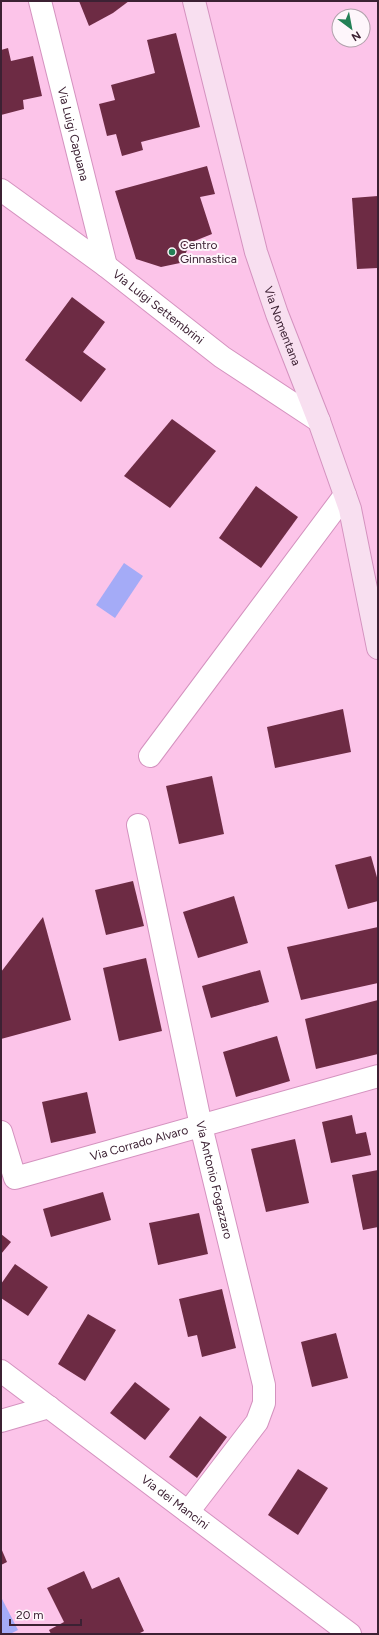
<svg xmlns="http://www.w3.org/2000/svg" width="379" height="1635" font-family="Figtree,sans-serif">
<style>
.water{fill:#a4abf7}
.building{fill:#6d2b44}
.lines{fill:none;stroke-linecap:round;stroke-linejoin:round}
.street-casing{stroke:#d492bf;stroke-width:24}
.secondary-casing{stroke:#d492bf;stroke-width:24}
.street{stroke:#fff;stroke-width:22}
.secondary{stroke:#f8dff0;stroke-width:22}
.poi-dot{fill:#238056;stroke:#fef6fb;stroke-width:1.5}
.labels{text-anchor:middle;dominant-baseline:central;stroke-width:4;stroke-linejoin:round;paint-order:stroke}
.street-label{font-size:12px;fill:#3c2133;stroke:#fef6fb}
.poi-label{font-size:12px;fill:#3c2133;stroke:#fef6fb;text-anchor:start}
</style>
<rect width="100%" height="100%" fill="#fcc4e9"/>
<g class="water">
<polygon points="124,563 143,576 115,618 96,605"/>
<polygon points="1,1597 18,1630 10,1634 1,1634"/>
</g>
<g class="building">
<polygon points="79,1 129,1 113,13 89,26"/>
<polygon points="176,33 200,127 141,142 143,150 122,156 116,134 107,136 99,104 115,100 111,85 155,73 147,40"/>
<polygon points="8,48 11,61 33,56 42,96 23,100 24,109 1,115 1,50"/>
<polygon points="207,166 215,194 200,197 212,234 192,242 180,263 161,267 136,259 115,191"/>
<polygon points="378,196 378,268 357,269 352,198"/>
<polygon points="72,297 105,322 83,352 106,369 81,402 25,360"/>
<polygon points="172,419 216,451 170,508 124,476"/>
<polygon points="256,486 298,517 261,568 219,538"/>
<polygon points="343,709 351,752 275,768 267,727"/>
<polygon points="212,776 224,834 179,844 166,786"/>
<polygon points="371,856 378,881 378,901 348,909 335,865"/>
<polygon points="133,881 144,926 106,935 95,890"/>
<polygon points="234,896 248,943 198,958 183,912"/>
<polygon points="43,917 71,1020 1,1039 1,972"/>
<polygon points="378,927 378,983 301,1000 287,947"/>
<polygon points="146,958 162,1031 119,1041 103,968"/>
<polygon points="260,970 269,1002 211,1018 202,986"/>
<polygon points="378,1000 378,1054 316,1069 305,1019"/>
<polygon points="277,1036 290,1081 236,1097 223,1052"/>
<polygon points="87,1092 96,1133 51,1143 42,1102"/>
<polygon points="352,1115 356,1134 366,1132 371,1155 331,1163 322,1122"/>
<polygon points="295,1139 309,1203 266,1212 251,1149"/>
<polygon points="378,1170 378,1227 363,1230 352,1175"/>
<polygon points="103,1192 111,1220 51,1237 43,1209"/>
<polygon points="199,1213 208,1254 158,1265 149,1223"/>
<polygon points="1,1234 11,1242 1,1254"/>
<polygon points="15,1264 48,1287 28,1316 1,1298 1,1284"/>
<polygon points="222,1289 236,1348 202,1357 197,1335 188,1337 179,1299"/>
<polygon points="88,1314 116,1330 85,1381 58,1364"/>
<polygon points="336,1333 348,1378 312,1387 301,1342"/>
<polygon points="135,1382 170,1409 145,1440 110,1413"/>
<polygon points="200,1416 227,1437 197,1478 169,1457"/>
<polygon points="298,1469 328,1488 298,1535 268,1515"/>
<polygon points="1,1548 7,1562 1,1565"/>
<polygon points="84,1571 92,1589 119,1577 144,1631 138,1634 51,1634 49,1630 64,1622 47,1588"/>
</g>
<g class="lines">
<g class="street-casing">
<g id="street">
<path id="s1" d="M 40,1 L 106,266"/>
<path id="s2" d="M 1,190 L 106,266 L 222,357 L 319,421"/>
<polyline points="150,756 345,495"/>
<path id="s3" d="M 138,825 L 201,1126 L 264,1385 L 264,1403 L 257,1422 L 188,1512"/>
<path id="s4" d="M 1,1132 L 15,1178 L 378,1076"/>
<path id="s5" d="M 1,1371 L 350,1634"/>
<polyline points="1,1421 49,1407"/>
</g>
</g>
<g class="secondary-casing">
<g id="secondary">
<path id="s6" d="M 194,1 L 256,252 L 277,314 L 319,421 L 350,509 L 378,648"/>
</g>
</g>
<use href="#street" class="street"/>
<use href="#secondary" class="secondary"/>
</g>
<circle class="poi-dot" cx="172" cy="252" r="4"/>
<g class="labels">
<g class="street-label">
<text stroke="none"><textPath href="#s1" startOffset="137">Via Luigi Capuana</textPath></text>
<text stroke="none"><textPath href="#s2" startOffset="196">Via Luigi Settembrini</textPath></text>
<text stroke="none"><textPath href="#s6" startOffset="337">Via Nomentana</textPath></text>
<text stroke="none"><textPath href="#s4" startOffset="177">Via Corrado Alvaro</textPath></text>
<text stroke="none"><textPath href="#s3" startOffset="363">Via Antonio Fogazzaro</textPath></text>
<text stroke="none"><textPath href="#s5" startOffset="218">Via dei Mancini</textPath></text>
</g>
<g class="poi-label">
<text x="180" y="245">Centro<tspan x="180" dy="14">Ginnastica</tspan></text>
</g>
</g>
<rect width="379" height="1635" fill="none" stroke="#3c2133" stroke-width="4"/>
<g transform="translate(351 28) rotate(148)"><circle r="19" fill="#fef6fb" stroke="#b0a1ab"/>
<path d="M0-3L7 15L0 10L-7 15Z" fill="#238056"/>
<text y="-6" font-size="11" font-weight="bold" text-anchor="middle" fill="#3c2133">N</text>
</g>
<path d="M10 1619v6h71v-6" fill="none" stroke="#3c2133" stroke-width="2"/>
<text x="16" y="1619" font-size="12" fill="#3c2133" stroke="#fef6fb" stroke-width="3" paint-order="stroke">20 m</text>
</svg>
